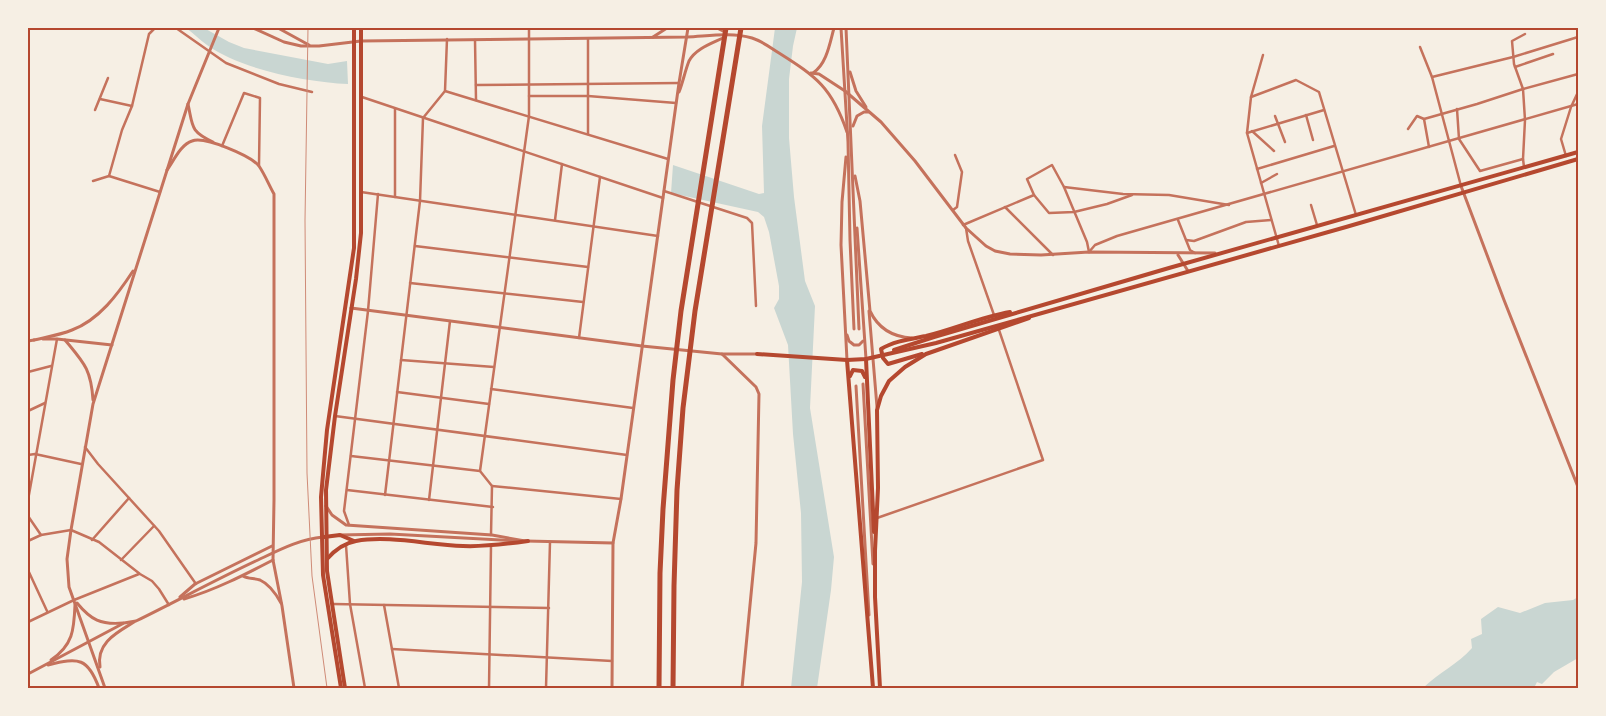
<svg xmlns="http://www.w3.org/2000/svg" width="1606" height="716" font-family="Lora,serif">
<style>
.water{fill:#c9d6d2}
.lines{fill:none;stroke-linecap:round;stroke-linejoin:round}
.minor{stroke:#c5725c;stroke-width:2.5}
.tertiary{stroke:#c5725c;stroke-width:3}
.secondary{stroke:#b5482f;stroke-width:4}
.motorway{stroke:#b5482f;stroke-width:5}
.rail{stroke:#cf8b77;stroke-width:1}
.neatline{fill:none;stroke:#b5482f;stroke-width:2}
</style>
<rect width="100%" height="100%" fill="#f6efe4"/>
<g class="water">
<path d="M 186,28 L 204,28 L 229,42 L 244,48 L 328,64 L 347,61 L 348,84 C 306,82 242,70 207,45 C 200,40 193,33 186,28 Z"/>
<polygon points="775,28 797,28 793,46 789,79 789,138 794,197 805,281 815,306 810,408 834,557 831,590 817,688 791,688 802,582 801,513 793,434 788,345 774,308 779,299 779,286 769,232 764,217 758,212 671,193 673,165 759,194 764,193 762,126"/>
<path d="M 1578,597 L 1578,658 L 1554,672 L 1542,684 L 1537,682 L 1534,688 L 1423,688 C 1438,673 1458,664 1472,648 L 1471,639 L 1482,634 L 1481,619 L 1498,607 L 1520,613 L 1545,603 L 1573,600 Z"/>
</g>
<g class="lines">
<g class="minor">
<polyline points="176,28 226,63 279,84 312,92"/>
<polyline points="475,40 476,100"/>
<polyline points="1420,47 1432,77 1461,186"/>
<polyline points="1515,67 1553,54"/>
<polyline points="1432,77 1513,57 1578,37"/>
<polyline points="476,85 679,83"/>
<polyline points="445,91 668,159"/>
<polyline points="529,96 588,96 676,103"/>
<polyline points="362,97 663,198"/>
<polyline points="1251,97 1263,55"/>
<polyline points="100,99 132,106"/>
<polyline points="1457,109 1459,139 1480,171 1523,159"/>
<polyline points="95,110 108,78"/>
<polyline points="1306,115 1313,140"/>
<polyline points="1275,116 1285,142"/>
<polyline points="1424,119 1429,147"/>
<polyline points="1408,129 1417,116 1424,119 1477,104 1523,89 1578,74"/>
<polyline points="1252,131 1274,151"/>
<polyline points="1247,133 1324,110"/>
<polyline points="588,134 588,39"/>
<polyline points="222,146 244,93 260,98 259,165"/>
<polyline points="1566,156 1561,139 1571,107 1578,92"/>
<polyline points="1524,167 1523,159 1525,120 1523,89 1514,64 1512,41 1525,34"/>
<polyline points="1257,169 1334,146"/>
<polyline points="109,176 122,130 132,106 149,34 155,28"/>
<polyline points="93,181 109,176 160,192"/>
<polyline points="1261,183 1277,174"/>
<polyline points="1064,187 1123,194 1169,195 1229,205"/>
<polyline points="664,191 747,218 752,223 756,306"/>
<polyline points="361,192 658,236"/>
<polyline points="1034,195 1049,213 1074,212 1107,204 1132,195"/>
<polyline points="395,197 395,109"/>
<polyline points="1311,205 1317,225"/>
<polyline points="1005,207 1053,255"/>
<polyline points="953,210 957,207 962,172 955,155"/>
<polyline points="555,220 562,164"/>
<polyline points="1178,220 1190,250 1195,253"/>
<polyline points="963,225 1034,195 1027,179 1052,165 1064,187 1087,242 1089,252"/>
<polyline points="966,228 968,241 994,315"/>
<polyline points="1186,240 1194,241 1246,222 1271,220"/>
<polyline points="415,246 588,267"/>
<polyline points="1279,246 1247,133 1251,97 1296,80 1319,92 1356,215"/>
<polyline points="1089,252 1095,245 1117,236 1578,104"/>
<polyline points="410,283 583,302"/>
<polyline points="579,338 600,177"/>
<polyline points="401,360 494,367"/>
<polyline points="28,372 51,366"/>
<polyline points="491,389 633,408"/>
<polyline points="397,392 489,404"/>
<polyline points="28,411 45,403"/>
<polyline points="335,416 627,455"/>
<polyline points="85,447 98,464 159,531 196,584"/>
<polyline points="28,455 35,454 81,464"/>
<polyline points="351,456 480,471"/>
<polyline points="492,486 621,499"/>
<polyline points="347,490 493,507"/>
<polyline points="385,495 420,201 423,118 445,91 447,39"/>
<polyline points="28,500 57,339"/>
<polyline points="429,500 450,321"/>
<polyline points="28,516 41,535"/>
<polyline points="877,518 1043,460 999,330"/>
<polyline points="349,525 344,511 368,311 378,194"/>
<polyline points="491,535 492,486 480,471 529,116 529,28"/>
<polyline points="92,540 129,498"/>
<polyline points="28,541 41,535 71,530 99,542 140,574 152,581 159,589 169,605"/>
<polyline points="346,545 350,604 365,688"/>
<polyline points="121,560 154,526"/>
<polyline points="28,570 47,611"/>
<polyline points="333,604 549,608"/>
<polyline points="384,605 399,688"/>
<polyline points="28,622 74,600 139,574"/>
<polyline points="392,649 612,661"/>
<polyline points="489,688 491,546"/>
<polyline points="546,688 550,542"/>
</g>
<g class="tertiary">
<path d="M 253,28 L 284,42 L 301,46 L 319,46 L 361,41 L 687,37 C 709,36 731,32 752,38 C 762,41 771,48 779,53 C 817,77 832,88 847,132"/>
<polyline points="278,28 309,45"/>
<polyline points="717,28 725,32"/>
<polyline points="841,28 848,142 850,240 854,329"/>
<polyline points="846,28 859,329"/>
<polyline points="653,37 667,28"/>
<polyline points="850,72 856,91 866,107"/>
<polyline points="811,73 819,74 845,91 881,122 915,161 966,228 986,246 995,251 1010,254 1041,255 1089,252 1215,253"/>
<path d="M 813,73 C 827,64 830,42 834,28"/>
<path d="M 679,92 C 683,82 685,71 689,61 C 696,48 713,43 725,37"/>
<path d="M 188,104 C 193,127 190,131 213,142"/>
<polyline points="853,126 857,116 864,112 868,112"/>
<polyline points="846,157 842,202 841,245 847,360"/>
<path d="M 167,170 C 173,162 181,144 192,141 C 205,136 251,156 259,166 C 265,175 269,185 274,194 L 274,500 L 273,560 L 282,606 L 294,688"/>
<path d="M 855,176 L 860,201 L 870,311 C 878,328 893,337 912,338"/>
<polyline points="1461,186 1504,300 1578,487"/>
<polyline points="857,228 866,359"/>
<polyline points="1178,255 1188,271"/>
<polyline points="351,308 642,346 722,354 757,354"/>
<polyline points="869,311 877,407"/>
<polyline points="847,335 849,341 854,345 859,345 863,341"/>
<polyline points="43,339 57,339 112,345"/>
<path d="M 34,340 C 47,337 60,335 72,330 C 99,320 118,294 133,271"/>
<path d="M 65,340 C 84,363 91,369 93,400"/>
<polyline points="28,341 34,340"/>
<polyline points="722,354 756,387 759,394 756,543 742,688"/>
<polyline points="863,384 873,564"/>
<polyline points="856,386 869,615"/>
<polyline points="326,506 332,515 346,525 492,535 525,541"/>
<polyline points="339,535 390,534 518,541"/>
<polyline points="526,541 613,543"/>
<path d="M 243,576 C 248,579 254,578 260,580 C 269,584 276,594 281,603"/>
<polyline points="180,597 195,584 272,546"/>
<path d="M 184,599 C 215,590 244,575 273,560"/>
<path d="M 77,603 C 91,620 101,625 123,623"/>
<path d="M 51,660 C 73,645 74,630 75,605"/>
<path d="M 48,665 C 79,657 88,658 99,688"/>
<path d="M 100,667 C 96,643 116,633 134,622"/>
<path d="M 28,674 L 124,623 L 136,621 C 177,601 217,579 258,560 C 279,550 300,539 323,537"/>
<polyline points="105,688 69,587 67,559 71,530 93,404 188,104 219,28"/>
<polyline points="612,688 613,543 621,499 679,83 688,28"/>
</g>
<g class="secondary">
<polyline points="894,350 934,337 1169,268 1578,152"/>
<polyline points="757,354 847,360 866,359 936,343 1346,227 1578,159"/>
<path d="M 922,354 L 888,364 L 883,358 L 881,349 C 894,341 911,339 926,336 C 955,329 981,317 1010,312"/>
<polyline points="866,359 874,532"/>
<polyline points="847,360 873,688"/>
<polyline points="850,376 853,370 862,371 865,377"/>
<polyline points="324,537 340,535 354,541"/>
<polyline points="875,549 875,597 880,688"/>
<polyline points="875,551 878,488 877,410 881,396 889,381 905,367 926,354 1029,318"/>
<path d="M 327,559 C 334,551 345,543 356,541 C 389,535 429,545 463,546 C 485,547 507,544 528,541"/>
<polyline points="341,688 323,575 321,497 327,430 354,248 354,28"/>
<polyline points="345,688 327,571 326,490 335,416 356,279 361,233 361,28"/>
</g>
<g class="motorway">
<polyline points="659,688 660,573 663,509 673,380 681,311 726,28"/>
<polyline points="673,688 674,586 677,490 683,408 695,311 741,28"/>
</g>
<polyline class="rail" points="308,28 305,220 307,473 312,576 327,688"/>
</g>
<rect width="1606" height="716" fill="none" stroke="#f6efe4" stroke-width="58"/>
<rect x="29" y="29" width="1548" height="658" class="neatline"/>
</svg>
